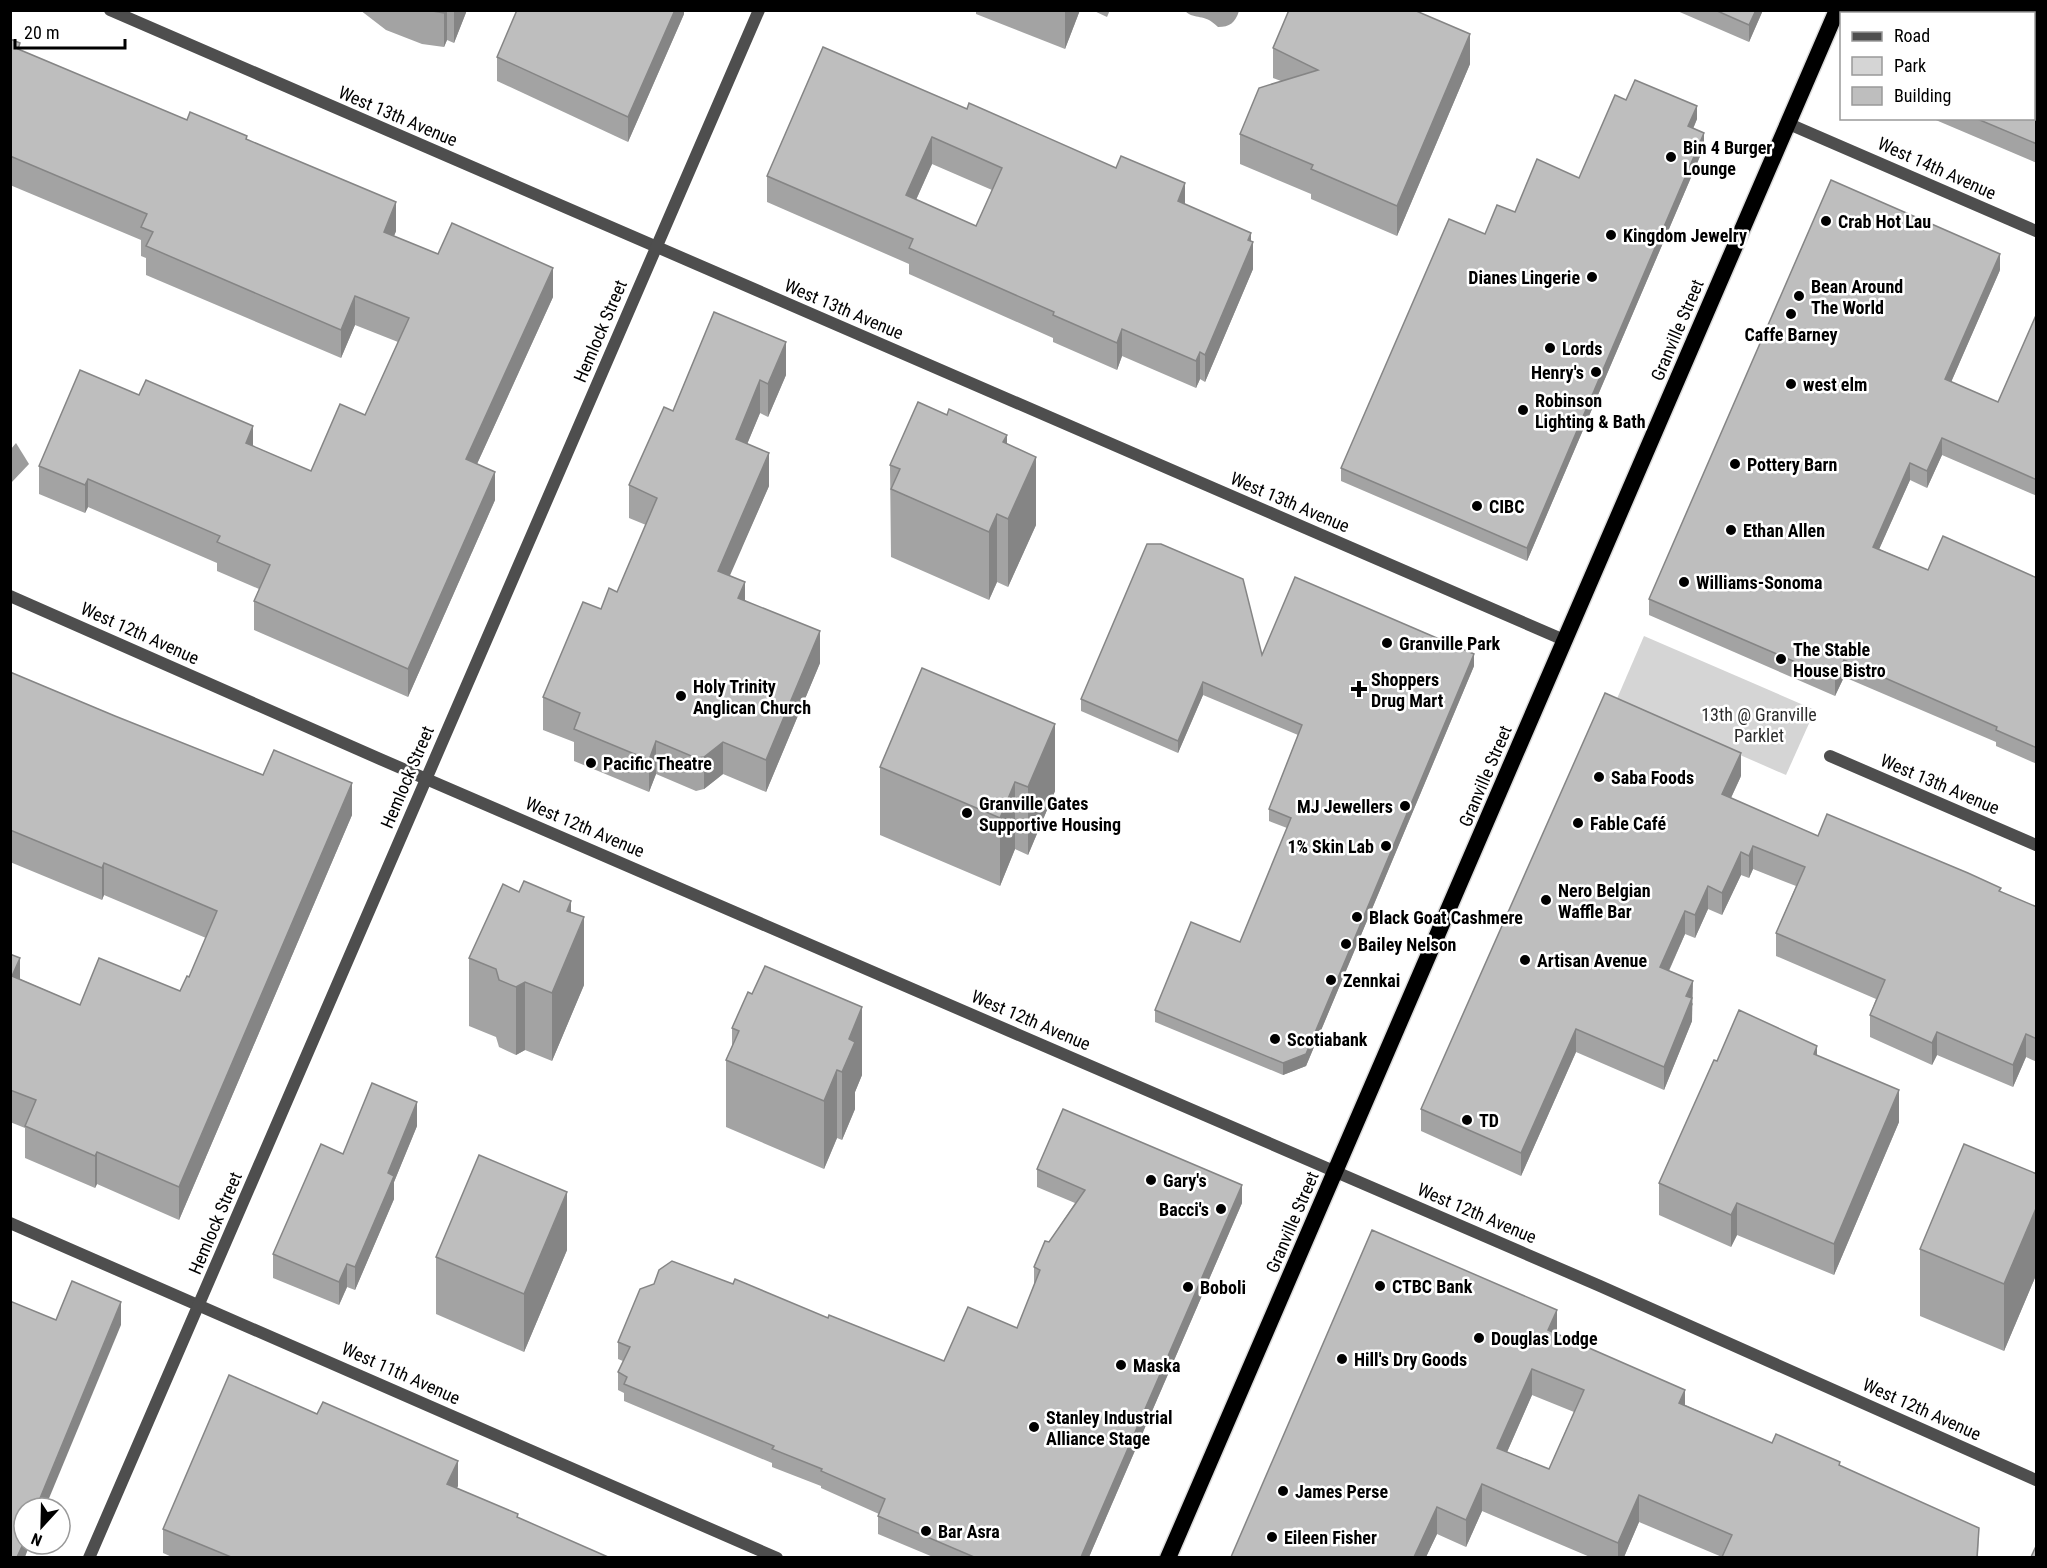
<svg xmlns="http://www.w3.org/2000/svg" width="2047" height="1568" font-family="'Roboto Condensed',sans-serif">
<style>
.green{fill:#d5d5d5}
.water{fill:#9c9c9c}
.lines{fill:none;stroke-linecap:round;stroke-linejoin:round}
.trunk-casing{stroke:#dbdbdb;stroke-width:19}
.minor{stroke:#4e4e4e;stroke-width:12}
.tertiary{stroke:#4e4e4e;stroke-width:12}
.trunk{stroke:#000;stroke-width:16}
.wall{fill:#a3a3a3;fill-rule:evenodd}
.shaded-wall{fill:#858585}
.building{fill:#bebebe;stroke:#858585;stroke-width:1.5;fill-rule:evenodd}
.poi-dot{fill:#000;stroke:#fff;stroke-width:2}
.labels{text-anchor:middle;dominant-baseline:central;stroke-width:5;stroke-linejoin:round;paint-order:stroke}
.street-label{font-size:18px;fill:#000;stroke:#fff}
.poi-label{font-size:18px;font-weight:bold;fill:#000;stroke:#fff;text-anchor:start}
.park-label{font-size:18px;fill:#2c2c2c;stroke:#fff}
</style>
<rect width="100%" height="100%" fill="#fff"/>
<polygon class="green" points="1644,636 1815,710 1786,775 1616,701"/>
<g class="water">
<path d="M 1185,11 L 1239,10 L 1239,11 C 1235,23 1230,27 1218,27 C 1203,12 1196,21 1185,11 Z"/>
<polygon points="16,443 29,464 11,483 11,449"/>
</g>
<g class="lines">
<g class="trunk-casing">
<polyline id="trunk" points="1168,1558 1837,10"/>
</g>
<g class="minor">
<polyline points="110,10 1564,640"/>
<polyline points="1789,124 2036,231"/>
<polyline points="1830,756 2036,845"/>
<polyline points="10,1223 777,1558"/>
</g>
<g class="tertiary">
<polyline points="10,596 380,759 1600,1286 2036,1480"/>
<polyline points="89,1558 759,10"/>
</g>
<use href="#trunk" class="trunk"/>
</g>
<g class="wall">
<polygon points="360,10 467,10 454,43 447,40 444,47 422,44 386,30"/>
<polygon points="684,10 684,14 628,142 497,81 497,57"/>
<polygon points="976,10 1080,10 1065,49 976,14"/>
<polygon points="1092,10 1110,10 1107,17"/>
<polygon points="1675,10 1763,10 1749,42"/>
<polygon points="2037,10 2037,163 1931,118 2034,118"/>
<polygon points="10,39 20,50 187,120 247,140 396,231 394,236 438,254 553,297 477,464 495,500 408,697 254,630 254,601 259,589 217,571 217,563 88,507 85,513 39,494 39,466 253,446 311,471 365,415 398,342 355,325 341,358 146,275 146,258 141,256 141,240 10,185"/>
<path d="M 823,47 L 1185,204 L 1251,241 L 1253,269 L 1205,382 L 1200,379 L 1196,388 L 1122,356 L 1117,370 L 1053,342 L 1053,338 L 909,274 L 909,264 L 767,202 L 767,176 ZM 932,164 L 992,190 L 976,226 L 916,200 Z"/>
<polygon points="1273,48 1470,64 1397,236 1311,199 1311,194 1240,164 1240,134 1281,81 1273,78"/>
<polygon points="1626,100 1697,119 1693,129 1704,147 1527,561 1341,481 1341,468 1485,234 1515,212 1579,178"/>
<polygon points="2000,270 1951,382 1998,402 2037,313 2037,496 1942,455 1927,488 1910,480 1879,549 1928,570 2037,578 2037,764 1996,746 1996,742 1844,677 1835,696 1649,615 1649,599"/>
<polygon points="714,312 786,375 768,417 760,413 747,444 769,486 729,576 745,600 820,663 766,792 723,774 704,789 696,791 656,774 649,792 574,761 574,742 543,730 543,697 601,609 617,592 646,525 629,518 629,485 673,411"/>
<polygon points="1007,444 1036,525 1008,587 997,582 989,600 891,557 890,465"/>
<polygon points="1262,655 1474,666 1306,1066 1283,1075 1155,1022 1155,1010 1240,942 1287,828 1269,821 1269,809 1298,735 1203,695 1178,753 1081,711 1081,699"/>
<polygon points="922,668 1055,791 1028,855 1015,849 1000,886 880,835 880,767"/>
<polygon points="10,672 352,815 179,1220 97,1184 95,1188 25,1158 25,1128 10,1122 10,954 20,979 80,1005 180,991 189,977 206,938 104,895 102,900 10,862"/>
<polygon points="1741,776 1731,798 1818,836 2001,892 2037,907 2037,1062 2026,1057 2013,1087 1937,1055 1932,1065 1870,1037 1870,1015 1876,999 1776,956 1776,933 1796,886 1753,869 1749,878 1741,875 1722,915 1708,909 1695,938 1685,934 1669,971 1693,1004 1692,1006 1692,1021 1664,1090 1576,1052 1521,1176 1421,1131 1421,1109"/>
<polygon points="519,892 571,912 584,985 552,1061 525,1050 516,1055 499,1047 496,1037 469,1026 469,958"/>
<polygon points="732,1028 862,1075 855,1092 855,1109 842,1140 837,1138 824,1169 726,1127 726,1060 732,1046"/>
<polygon points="1817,1056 1899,1122 1834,1275 1737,1235 1731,1247 1659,1215 1659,1183 1717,1061"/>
<polygon points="417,1126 394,1182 394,1199 355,1290 347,1287 339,1305 273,1278 273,1254 343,1154"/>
<polygon points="1037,1169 1242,1203 1089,1557 933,1557 878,1534 878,1516 879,1514 821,1488 821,1486 772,1467 772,1463 624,1401 624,1393 618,1390 618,1372 623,1361 618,1359 618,1342 733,1284 828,1318 944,1361 1017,1328 1034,1285 1034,1267 1049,1242 1075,1203 1037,1187"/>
<polygon points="2037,1174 2037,1273 2004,1351 1920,1316 1920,1249"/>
<polygon points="567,1250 524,1352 436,1314 436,1257"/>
<path d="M 1557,1334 L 1685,1405 L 1772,1443 L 1840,1466 L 1979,1528 L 1978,1557 L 1722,1557 L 1639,1522 L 1624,1557 L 1590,1557 L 1482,1511 L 1466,1547 L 1437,1534 L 1426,1557 L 1231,1557 ZM 1532,1395 L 1574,1412 L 1549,1469 L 1507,1452 Z"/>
<polygon points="317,1414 458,1486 456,1488 518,1518 608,1557 172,1557 163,1553 163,1529"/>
</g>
<g class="shaded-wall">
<polygon points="445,10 447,10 447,40 444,47 444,13"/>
<polygon points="454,10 467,10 454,43"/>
<polygon points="675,10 684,10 684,14 628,142 628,117"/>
<polygon points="1065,10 1080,10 1065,49"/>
<polygon points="1756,10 1763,10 1749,42 1749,25"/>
<polygon points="1470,34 1470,64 1397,236 1397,206"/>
<polygon points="1697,106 1697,119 1688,140 1688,126"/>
<polygon points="1704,133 1704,147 1527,561 1527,548"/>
<polygon points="932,137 932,164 906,222 906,195"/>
<polygon points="1185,183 1185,210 1178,201"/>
<polygon points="396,202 396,231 384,261 384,232"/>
<polygon points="1251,233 1251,245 1253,242 1253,269 1205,382 1205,355"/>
<polygon points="2000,254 2000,270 1945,396 1945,379"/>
<polygon points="553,268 553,297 466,488 466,459"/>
<polygon points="355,296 355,325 341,358 341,330"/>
<polygon points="1122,329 1122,356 1117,370 1117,343"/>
<polygon points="786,342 786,375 768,417 768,384"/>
<polygon points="1200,352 1200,379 1196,388 1196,361"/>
<polygon points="760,380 760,413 736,471 736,439"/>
<polygon points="253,426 253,454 246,443"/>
<polygon points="1007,435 1007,502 1003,442"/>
<polygon points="1942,438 1942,455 1927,488 1927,471"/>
<polygon points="769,453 769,486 718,603 718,571"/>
<polygon points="1036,457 1036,525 1008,587 1008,519"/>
<polygon points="1910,463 1910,480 1873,563 1873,547"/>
<polygon points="495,472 495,500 408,697 408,669"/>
<polygon points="88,479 88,507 85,513 85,485"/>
<polygon points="997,514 997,582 989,600 989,532"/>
<polygon points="745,582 745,615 738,598"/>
<polygon points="820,631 820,663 766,792 766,760"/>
<polygon points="1474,654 1474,666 1306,1066 1283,1075 1283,1063"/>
<polygon points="1844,660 1844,677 1835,696 1835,679"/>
<polygon points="1203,682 1203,695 1178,753 1178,741"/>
<polygon points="1055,724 1055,791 1028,855 1028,787"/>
<polygon points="656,741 656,774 649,792 649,760"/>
<polygon points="723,742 723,774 704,789 704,757"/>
<polygon points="1741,753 1741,776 1722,817 1722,794"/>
<polygon points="1015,782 1015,849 1000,886 1000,818"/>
<polygon points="352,783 352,815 179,1220 179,1187"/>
<polygon points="1753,846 1753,869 1749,878 1749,856"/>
<polygon points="1741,852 1741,875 1722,915 1722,893"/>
<polygon points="104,863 104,895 102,900 102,868"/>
<polygon points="1708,886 1708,909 1695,938 1695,915"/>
<polygon points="571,901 571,948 584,917 584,985 552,1061 552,993 567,911"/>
<polygon points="1685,911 1685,934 1660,990 1660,967"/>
<polygon points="20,958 20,990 12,976"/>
<polygon points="1693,981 1692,1021 1664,1090 1664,1067 1686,996"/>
<polygon points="525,982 525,1050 516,1055 516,987"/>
<polygon points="862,1007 862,1075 855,1092 855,1109 842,1140 842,1072 849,1039"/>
<polygon points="1576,1029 1576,1052 1521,1176 1521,1153"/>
<polygon points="1937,1032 1937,1055 1932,1065 1932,1043"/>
<polygon points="2026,1034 2026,1057 2013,1087 2013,1065"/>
<polygon points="1817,1046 1817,1078 1814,1054"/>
<polygon points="837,1070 837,1138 824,1169 824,1101"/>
<polygon points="1899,1090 1899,1122 1834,1275 1834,1244"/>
<polygon points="417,1102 417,1126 394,1182 394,1199 355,1290 355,1267 388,1173"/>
<polygon points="97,1152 97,1184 95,1188 95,1156"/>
<polygon points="1242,1185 1242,1203 1089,1557 1081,1557"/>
<polygon points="567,1192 567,1250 524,1352 524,1294"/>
<polygon points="1737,1203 1737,1235 1731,1247 1731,1215"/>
<polygon points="2037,1206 2037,1273 2004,1351 2004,1284"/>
<polygon points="347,1264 347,1287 339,1305 339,1282"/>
<polygon points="121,1302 121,1325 45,1508 36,1508"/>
<polygon points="1557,1310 1557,1337 1548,1330"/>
<polygon points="1532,1369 1532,1395 1497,1475 1497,1448"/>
<polygon points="1685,1390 1685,1416 1679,1403"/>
<polygon points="458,1461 458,1486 447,1509 447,1484"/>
<polygon points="1482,1484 1482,1511 1466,1547 1466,1520"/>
<polygon points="1639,1495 1639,1522 1624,1557 1618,1557 1618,1543"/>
<polygon points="1437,1507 1437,1534 1426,1557 1414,1557"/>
<polygon points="24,1537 24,1544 30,1544 25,1557 17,1557"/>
</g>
<g class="building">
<polygon points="426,10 445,10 444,13"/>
<polygon points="517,10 675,10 628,117 497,57"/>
<polygon points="1289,10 1414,10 1470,34 1397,206 1311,169 1313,165 1240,134 1259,88 1318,70 1273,48"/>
<polygon points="1715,10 1756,10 1749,25"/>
<polygon points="1905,10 2037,10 2037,144 1975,118 2034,118 2034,14 1904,14"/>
<polygon points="10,39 20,43 18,49 187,120 190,112 247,136 246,139 396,202 384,232 438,254 452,223 553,268 466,459 495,472 408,669 254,601 270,565 217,542 220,536 88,479 85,485 39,466 80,370 139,395 146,380 253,426 246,443 311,471 340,404 365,415 409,318 355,296 341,330 146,246 153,232 141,227 147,214 10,156"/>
<path d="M 823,47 L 967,109 L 969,103 L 1116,168 L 1121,156 L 1185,183 L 1178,201 L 1251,233 L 1248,240 L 1253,242 L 1205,355 L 1200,352 L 1196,361 L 1122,329 L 1117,343 L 1053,315 L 1054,312 L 909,248 L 913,239 L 767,176 ZM 932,137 L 1002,168 L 976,226 L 906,195 Z"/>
<polygon points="1635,80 1697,106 1688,126 1704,133 1527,548 1341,468 1449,219 1485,234 1497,205 1515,212 1537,159 1579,178 1615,95 1626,100"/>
<polygon points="1831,180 2000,254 1945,379 1998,402 2037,313 2037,480 1942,438 1927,471 1910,463 1873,547 1928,570 1943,536 2037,578 2037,748 1996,730 1997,727 1844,660 1835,679 1649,599"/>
<polygon points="714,312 786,342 768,384 760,380 736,439 769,453 718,571 745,582 738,598 820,631 766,760 723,742 704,757 696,758 656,741 649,760 574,729 580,713 543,697 583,602 601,609 609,588 617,592 657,498 629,485 664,407 673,411"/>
<polygon points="918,402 947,415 949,409 1007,435 1003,442 1036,457 1008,519 997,514 989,532 891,489 900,469 890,465"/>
<polygon points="1147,544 1161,544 1243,579 1262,655 1295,577 1474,654 1306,1054 1283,1063 1155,1010 1191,922 1240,942 1291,818 1269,809 1302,725 1203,682 1178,741 1081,699"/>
<polygon points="922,668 1055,724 1028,787 1015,782 1000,818 880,767"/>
<polygon points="10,672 115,716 263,775 274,750 352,783 179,1187 97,1152 95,1156 25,1126 36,1100 10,1090 10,954 20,958 12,976 80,1005 99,958 180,991 187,976 189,977 217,911 104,863 102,868 10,830"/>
<polygon points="1605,693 1741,753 1722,794 1818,836 1827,814 1968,873 2001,888 1999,891 2037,907 2037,1039 2026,1034 2013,1065 1937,1032 1932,1043 1870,1015 1885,980 1776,933 1805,867 1753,846 1749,856 1741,852 1722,893 1708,886 1695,915 1685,911 1660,967 1693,981 1686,996 1692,998 1664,1067 1576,1029 1521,1153 1421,1109"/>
<polygon points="524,881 571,901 567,911 584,917 552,993 525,982 516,987 499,980 496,969 469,958 503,884 519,892"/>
<polygon points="765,966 862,1007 849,1039 855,1042 842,1072 837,1070 824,1101 726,1060 739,1031 732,1028 748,992 752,994"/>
<polygon points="1739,1010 1817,1046 1814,1054 1899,1090 1834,1244 1737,1203 1731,1215 1659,1183 1714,1060 1717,1061"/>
<polygon points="372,1083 417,1102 388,1173 394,1176 355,1267 347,1264 339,1282 273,1254 321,1144 343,1154"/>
<polygon points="1063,1109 1242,1185 1081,1557 974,1557 878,1516 885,1499 821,1471 822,1469 772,1449 774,1446 624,1384 627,1377 618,1372 630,1347 618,1342 640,1289 654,1284 659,1270 672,1261 733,1284 735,1279 828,1318 829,1315 944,1361 968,1307 1017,1328 1040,1270 1034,1267 1045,1241 1049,1242 1085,1190 1037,1169"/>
<polygon points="1964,1144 2037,1174 2037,1206 2004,1284 1920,1249"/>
<polygon points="479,1155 567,1192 524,1294 436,1257"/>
<path d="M 1372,1230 L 1557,1310 L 1548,1330 L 1685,1390 L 1679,1403 L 1772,1443 L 1776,1434 L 1840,1462 L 1839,1465 L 1979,1528 L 1977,1557 L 1722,1557 L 1732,1535 L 1639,1495 L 1618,1543 L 1482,1484 L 1466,1520 L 1437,1507 L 1414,1557 L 1231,1557 ZM 1532,1369 L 1584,1390 L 1549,1469 L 1497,1448 Z"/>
<polygon points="72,1281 121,1302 36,1508 24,1508 24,1537 23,1539 24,1540 24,1542 17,1557 10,1557 10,1301 56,1320"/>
<polygon points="229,1375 317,1414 323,1402 458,1461 447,1484 518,1514 517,1517 608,1557 231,1557 163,1529"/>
<polygon points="2037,1544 2037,1557 2031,1557"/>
</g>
<g class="poi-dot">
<circle cx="1671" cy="157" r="6"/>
<circle cx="1826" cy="221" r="6"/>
<circle cx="1611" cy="235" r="6"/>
<circle cx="1592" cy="277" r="6"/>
<circle cx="1799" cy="296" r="6"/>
<circle cx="1791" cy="314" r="6"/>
<circle cx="1550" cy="348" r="6"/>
<circle cx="1596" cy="372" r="6"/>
<circle cx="1791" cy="384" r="6"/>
<circle cx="1523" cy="410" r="6"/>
<circle cx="1735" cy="464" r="6"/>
<circle cx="1477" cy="506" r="6"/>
<circle cx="1731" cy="530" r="6"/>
<circle cx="1684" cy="582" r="6"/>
<circle cx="1387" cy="643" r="6"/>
<circle cx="1781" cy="659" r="6"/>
<path d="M1356 680h6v6h6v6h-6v6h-6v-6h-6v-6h6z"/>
<circle cx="681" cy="696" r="6"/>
<circle cx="591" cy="763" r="6"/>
<circle cx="1599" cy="777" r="6"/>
<circle cx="1405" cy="806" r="6"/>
<circle cx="967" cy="813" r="6"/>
<circle cx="1578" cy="823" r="6"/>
<circle cx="1386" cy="846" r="6"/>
<circle cx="1546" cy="900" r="6"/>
<circle cx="1357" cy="917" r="6"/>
<circle cx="1346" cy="944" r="6"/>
<circle cx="1525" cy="960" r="6"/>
<circle cx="1331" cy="980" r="6"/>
<circle cx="1275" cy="1039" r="6"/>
<circle cx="1467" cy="1120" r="6"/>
<circle cx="1151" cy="1180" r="6"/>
<circle cx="1221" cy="1209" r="6"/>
<circle cx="1380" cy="1286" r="6"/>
<circle cx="1188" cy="1287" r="6"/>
<circle cx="1479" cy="1338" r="6"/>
<circle cx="1342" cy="1359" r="6"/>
<circle cx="1121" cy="1365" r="6"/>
<circle cx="1034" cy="1427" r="6"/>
<circle cx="1283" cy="1491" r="6"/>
<circle cx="926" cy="1531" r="6"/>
<circle cx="1272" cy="1537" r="6"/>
</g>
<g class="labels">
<g class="street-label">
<text transform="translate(398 116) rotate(23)">West 13th Avenue</text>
<text transform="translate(1937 168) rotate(24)">West 14th Avenue</text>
<text transform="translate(844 309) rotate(23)">West 13th Avenue</text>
<text transform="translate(1677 330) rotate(-67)">Granville Street</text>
<text transform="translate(600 331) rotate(-67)">Hemlock Street</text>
<text transform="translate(1290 502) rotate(23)">West 13th Avenue</text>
<text transform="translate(140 633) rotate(24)">West 12th Avenue</text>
<text transform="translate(1485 776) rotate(-67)">Granville Street</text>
<text transform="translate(407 777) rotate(-67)">Hemlock Street</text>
<text transform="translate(1940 784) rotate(23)">West 13th Avenue</text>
<text transform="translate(585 827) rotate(23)">West 12th Avenue</text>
<text transform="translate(1031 1020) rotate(23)">West 12th Avenue</text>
<text transform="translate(1477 1213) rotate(23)">West 12th Avenue</text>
<text transform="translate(1292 1222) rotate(-67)">Granville Street</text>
<text transform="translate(215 1223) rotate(-67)">Hemlock Street</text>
<text transform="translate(401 1373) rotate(24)">West 11th Avenue</text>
<text transform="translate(1922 1409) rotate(24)">West 12th Avenue</text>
</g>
<g class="poi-label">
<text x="1683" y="147">Bin 4 Burger<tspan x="1683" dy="21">Lounge</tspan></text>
<text x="1838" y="221">Crab Hot Lau</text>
<text x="1623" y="235">Kingdom Jewelry</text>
<text x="1580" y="277" text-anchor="end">Dianes Lingerie</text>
<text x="1811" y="286">Bean Around<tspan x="1811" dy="21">The World</tspan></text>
<text x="1791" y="334" text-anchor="middle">Caffe Barney</text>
<text x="1562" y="348">Lords</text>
<text x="1584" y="372" text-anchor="end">Henry's</text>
<text x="1803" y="384">west elm</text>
<text x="1535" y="400">Robinson<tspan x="1535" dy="21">Lighting &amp; Bath</tspan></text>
<text x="1747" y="464">Pottery Barn</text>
<text x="1489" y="506">CIBC</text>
<text x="1743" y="530">Ethan Allen</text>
<text x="1696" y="582">Williams-Sonoma</text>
<text x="1399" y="643">Granville Park</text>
<text x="1793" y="649">The Stable<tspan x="1793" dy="21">House Bistro</tspan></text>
<text x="1371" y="679">Shoppers<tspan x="1371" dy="21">Drug Mart</tspan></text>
<text x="693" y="686">Holy Trinity<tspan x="693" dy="21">Anglican Church</tspan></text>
<text x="603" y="763">Pacific Theatre</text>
<text x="1611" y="777">Saba Foods</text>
<text x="979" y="803">Granville Gates<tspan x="979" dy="21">Supportive Housing</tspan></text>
<text x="1393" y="806" text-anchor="end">MJ Jewellers</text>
<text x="1590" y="823">Fable Café</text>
<text x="1374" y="846" text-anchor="end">1% Skin Lab</text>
<text x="1558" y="890">Nero Belgian<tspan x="1558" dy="21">Waffle Bar</tspan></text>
<text x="1369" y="917">Black Goat Cashmere</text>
<text x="1358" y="944">Bailey Nelson</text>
<text x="1537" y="960">Artisan Avenue</text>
<text x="1343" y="980">Zennkai</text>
<text x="1287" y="1039">Scotiabank</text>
<text x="1479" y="1120">TD</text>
<text x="1163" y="1180">Gary's</text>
<text x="1209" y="1209" text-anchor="end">Bacci's</text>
<text x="1392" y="1286">CTBC Bank</text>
<text x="1200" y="1287">Boboli</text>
<text x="1491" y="1338">Douglas Lodge</text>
<text x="1354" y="1359">Hill's Dry Goods</text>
<text x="1133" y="1365">Maska</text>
<text x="1046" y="1417">Stanley Industrial<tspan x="1046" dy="21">Alliance Stage</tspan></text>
<text x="1295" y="1491">James Perse</text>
<text x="938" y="1531">Bar Asra</text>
<text x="1284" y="1537">Eileen Fisher</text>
</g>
<g class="park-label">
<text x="1759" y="714">13th @ Granville<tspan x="1759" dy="21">Parklet</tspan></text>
</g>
</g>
<rect width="2047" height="1568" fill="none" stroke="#000000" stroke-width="24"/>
<rect x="1840" y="12" width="195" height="108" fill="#ffffff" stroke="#999999" stroke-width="1.5"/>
<rect x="1852" y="32" width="30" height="9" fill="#4e4e4e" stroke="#999999" stroke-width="1.5"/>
<text x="1894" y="42" font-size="18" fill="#000000">Road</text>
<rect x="1852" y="57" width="30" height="18" fill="#d5d5d5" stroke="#999999" stroke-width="1.5"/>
<text x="1894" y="72" font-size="18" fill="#000000">Park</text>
<rect x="1852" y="87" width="30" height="18" fill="#bebebe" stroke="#999999" stroke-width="1.5"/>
<text x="1894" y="102" font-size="18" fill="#000000">Building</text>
<g transform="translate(42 1526) rotate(202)"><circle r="28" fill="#ffffff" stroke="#999999" stroke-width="1.5"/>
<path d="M0-4.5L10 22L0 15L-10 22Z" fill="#000000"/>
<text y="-9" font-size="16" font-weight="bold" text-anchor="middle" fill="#000000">N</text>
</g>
<path d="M15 39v9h110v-9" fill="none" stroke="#000000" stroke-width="3"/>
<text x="24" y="39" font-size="18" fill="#000000" stroke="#ffffff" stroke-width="4.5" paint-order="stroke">20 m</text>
</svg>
